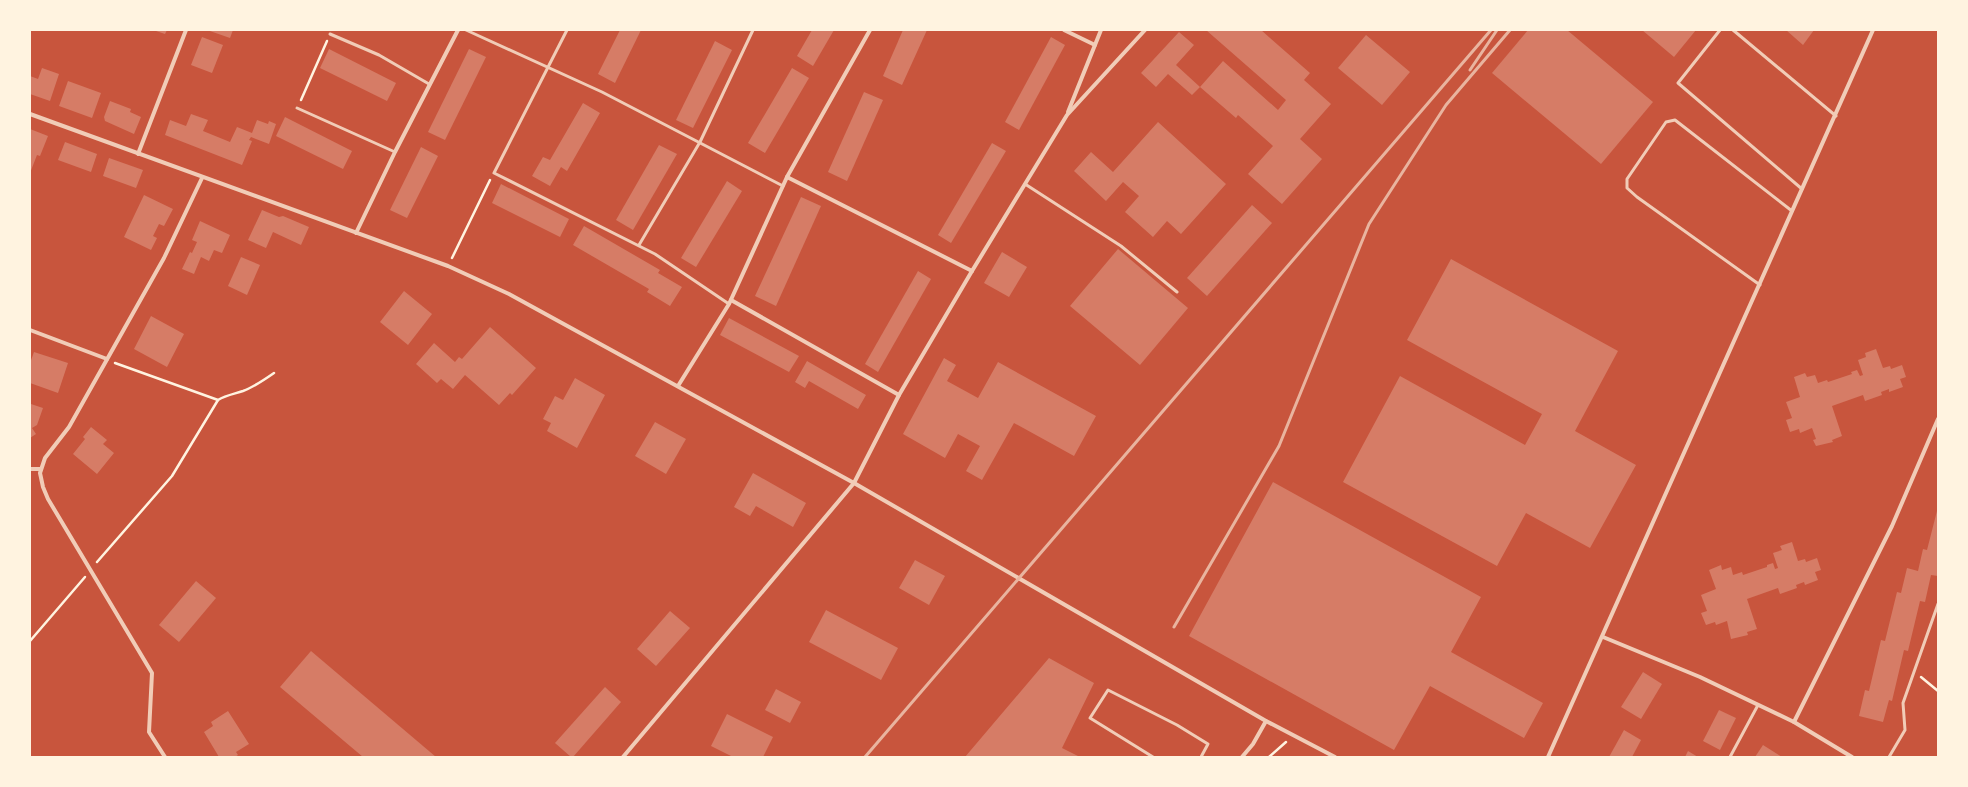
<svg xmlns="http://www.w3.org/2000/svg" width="1968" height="787" font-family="'Source Serif 4',serif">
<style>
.building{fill:#d67c66}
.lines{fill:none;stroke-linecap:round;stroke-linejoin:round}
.path{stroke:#fff3e0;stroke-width:2.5}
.service{stroke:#f1ccb7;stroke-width:3}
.minor{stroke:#f1ccb7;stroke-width:4}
.rail{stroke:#e9b49f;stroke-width:3}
</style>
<rect width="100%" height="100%" fill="#c8553d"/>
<g class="building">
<polygon points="153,30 167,30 165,34"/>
<polygon points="207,30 233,30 230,38"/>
<polygon points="620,30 641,30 615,83 598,74"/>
<polygon points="812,30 834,30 813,66 797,56"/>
<polygon points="903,30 927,30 902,85 883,76"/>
<polygon points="1206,30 1261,30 1310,73 1304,80 1331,104 1300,139 1322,159 1282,204 1248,174 1273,146 1238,115 1236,118 1200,87 1223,61 1278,110 1286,100"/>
<polygon points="1528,30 1567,30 1653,102 1601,164 1492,73"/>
<polygon points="1642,30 1696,30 1674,57"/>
<polygon points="1786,30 1814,30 1803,45"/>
<polygon points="1179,32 1194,45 1176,65 1200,87 1192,95 1168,74 1156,87 1141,73"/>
<polygon points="1366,35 1410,72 1382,105 1338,68"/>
<polygon points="202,37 223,45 212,73 191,65"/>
<polygon points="1051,37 1065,45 1019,130 1005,122"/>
<polygon points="715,41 732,50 693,128 676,120"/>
<polygon points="329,49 396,83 387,101 320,68"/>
<polygon points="469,49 486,57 445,140 428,132"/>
<polygon points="42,68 59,74 50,101 30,94 30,76 38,79"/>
<polygon points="792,68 809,78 765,153 748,143"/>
<polygon points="68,81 101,93 92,118 59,106"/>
<polygon points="864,92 883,100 847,181 828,172"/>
<polygon points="110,101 131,109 130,112 141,117 134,134 105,121 104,117"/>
<polygon points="583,103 600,113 567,171 561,167 550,186 532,176 543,157 550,160"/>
<polygon points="191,114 208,120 203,131 230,142 237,127 252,133 257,120 268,124 269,121 276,124 269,144 251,137 249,140 252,141 242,165 165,135 170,120 186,126"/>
<polygon points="285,117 352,151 343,169 276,136"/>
<polygon points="1158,122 1226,184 1181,234 1167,221 1153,237 1125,212 1139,196 1123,182 1106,201 1074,171 1091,152 1113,172"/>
<polygon points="30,129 48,136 40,156 37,155 30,173"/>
<polygon points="65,142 97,154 91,172 58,160"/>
<polygon points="992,143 1006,151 951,243 938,235"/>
<polygon points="659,145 677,154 633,230 616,220"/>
<polygon points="421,147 438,156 407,218 390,210"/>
<polygon points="109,158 143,170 136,188 103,176"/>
<polygon points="727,181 742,191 696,267 681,258"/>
<polygon points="501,184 569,219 560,237 492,203"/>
<polygon points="144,195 173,209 164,226 159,224 153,236 157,238 151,250 124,237"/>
<polygon points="801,197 821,206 776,306 755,296"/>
<polygon points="1252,205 1272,223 1207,296 1187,278"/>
<polygon points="262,210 279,217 283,216 309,227 301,245 273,232 266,248 248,240"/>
<polygon points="200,221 230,235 222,253 214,250 209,261 201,257 194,274 182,269 190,252 192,253 197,242 192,240"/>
<polygon points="584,226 660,270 658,273 682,287 670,306 647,292 649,289 573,245"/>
<polygon points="1118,249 1188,308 1140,365 1070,306"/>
<polygon points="1002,252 1027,267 1009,297 984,283"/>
<polygon points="241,257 260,265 247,295 228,286"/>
<polygon points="1451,259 1618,351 1575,431 1636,465 1590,548 1526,513 1497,566 1343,482 1400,376 1525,445 1542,414 1407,340"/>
<polygon points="918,271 931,279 878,372 865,364"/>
<polygon points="404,291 432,314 408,345 380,322"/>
<polygon points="151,316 184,334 167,367 134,349"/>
<polygon points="729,318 799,356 789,372 720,335"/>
<polygon points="490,327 536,368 512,395 510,393 499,405 465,375 453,389 441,379 437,383 416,364 434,343 455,362 459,357 462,359"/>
<polygon points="1876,349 1883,368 1890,366 1891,369 1902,365 1906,377 1900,379 1903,387 1889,392 1889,389 1881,392 1882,395 1865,401 1863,395 1832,406 1842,436 1832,440 1833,442 1816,446 1813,440 1816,439 1812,428 1800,433 1799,429 1790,432 1786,420 1792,418 1786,402 1800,397 1794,377 1805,373 1807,377 1815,375 1818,383 1827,380 1828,382 1852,374 1851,372 1857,370 1860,376 1863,375 1858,360 1866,357 1865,353"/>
<polygon points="34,352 68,363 58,393 30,383 30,363"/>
<polygon points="944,358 956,365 947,381 978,398 998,362 1096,416 1074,456 1014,423 982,480 966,471 980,446 958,434 945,458 903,434"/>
<polygon points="807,361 866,395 858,409 809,381 805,388 795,382"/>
<polygon points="575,378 605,395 577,448 547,431 551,423 543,419 555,396 563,400"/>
<polygon points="31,404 43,408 37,425 32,428 36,434 30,438"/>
<polygon points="655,422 686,439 666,474 635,456"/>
<polygon points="91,427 107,440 103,444 114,453 97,474 73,454 85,439 83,437"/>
<polygon points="753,473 806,503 793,527 756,506 750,516 734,507"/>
<polygon points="1273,482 1481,597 1451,652 1543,703 1524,738 1430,686 1394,750 1189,636"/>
<polygon points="1938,507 1938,576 1931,575 1925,602 1920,601 1908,651 1904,650 1892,701 1889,700 1883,722 1859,716 1865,690 1869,691 1881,640 1885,641 1897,592 1901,593 1907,568 1918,571 1923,549 1927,550"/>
<polygon points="1792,542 1798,561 1805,559 1806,562 1817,558 1821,570 1815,572 1818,580 1805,585 1804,582 1796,585 1797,588 1780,594 1778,588 1747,599 1757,629 1747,632 1748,635 1731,639 1727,621 1716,625 1715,622 1706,625 1701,613 1707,611 1701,595 1716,589 1709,570 1721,565 1722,570 1731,567 1733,575 1742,572 1743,575 1767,567 1767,565 1773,563 1775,569 1778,568 1773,553 1782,550 1780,546"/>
<polygon points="915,560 945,576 929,605 899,588"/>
<polygon points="196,581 216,598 179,642 159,625"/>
<polygon points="826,610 898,648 881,680 809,642"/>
<polygon points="670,611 690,628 656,666 637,649"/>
<polygon points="311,651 436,757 363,757 280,687"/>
<polygon points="1049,658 1094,683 1062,748 1080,757 965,757"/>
<polygon points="1643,672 1662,684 1641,719 1621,707"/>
<polygon points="605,687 621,702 573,757 571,757 555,743"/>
<polygon points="776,689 801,702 790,723 765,710"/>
<polygon points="1719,710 1736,718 1720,750 1703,741"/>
<polygon points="228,711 249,744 236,752 238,755 235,757 219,757 204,732 213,726 211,722"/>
<polygon points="727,714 773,737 763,757 733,757 711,746"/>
<polygon points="1624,730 1641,740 1632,757 1609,757"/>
<polygon points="1763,745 1782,757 1755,757"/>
<polygon points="1688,751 1698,757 1685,757"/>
</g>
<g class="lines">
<g class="path">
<polyline points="301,100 327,41"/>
<polyline points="452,258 490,180"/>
<polyline points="115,363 218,400"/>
<path d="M 97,562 L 172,476 L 218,400 C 226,395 234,394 243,391 C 254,387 264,380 274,373"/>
<polyline points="30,641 85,577"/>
<polyline points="1921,677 1938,691"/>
<polyline points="1269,757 1286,742"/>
</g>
<g class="service">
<polyline points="466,30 602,92 783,186"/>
<polyline points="567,30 494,173 655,254 729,304"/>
<polyline points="1720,30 1678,83 1802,189"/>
<polyline points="1733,30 1836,116"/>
<polyline points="330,34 379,55 429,84"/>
<polyline points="297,108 395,152"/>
<polyline points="1025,184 1121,246 1177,292"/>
<polyline points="639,245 700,142 753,30"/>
<polyline points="1760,285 1637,197 1627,188 1627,179 1666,122 1675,120 1792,211"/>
<polyline points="1153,757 1090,718 1108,690 1177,725 1208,744 1201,757"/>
<polyline points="1730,757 1758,705"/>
<polyline points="1889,757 1905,730 1903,703 1938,604"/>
</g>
<g class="minor">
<polyline points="1064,30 1095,45"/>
<polyline points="1068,112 1101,30"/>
<polyline points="30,114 448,266 509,294 854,483 1266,721 1335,757"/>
<polyline points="138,154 186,30"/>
<polyline points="787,177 972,271"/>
<polyline points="356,233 395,152 458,30"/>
<polyline points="731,300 899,395"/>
<polyline points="30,330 107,359"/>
<polyline points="678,386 729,304 787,177 870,30"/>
<polyline points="30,469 41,469"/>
<polyline points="1603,637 1700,677 1794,722 1852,757"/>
<polyline points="1794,722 1892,526 1938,419"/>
<polyline points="165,757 149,732 152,673 48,499 43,487 40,473 45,458 69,427 164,258 202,178"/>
<polyline points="623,757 854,483 899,395 972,271 1067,115 1145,30"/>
<polyline points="1242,757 1253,744 1266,721"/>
<polyline points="1548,757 1873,30"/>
</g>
<g class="rail">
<polyline points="1470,70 1497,30"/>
<polyline points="1174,627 1279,446 1369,224 1446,105 1510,30"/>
<polyline points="865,757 1491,30"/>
</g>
</g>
<rect width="1968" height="787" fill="none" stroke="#fff3e0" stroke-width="62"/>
</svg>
